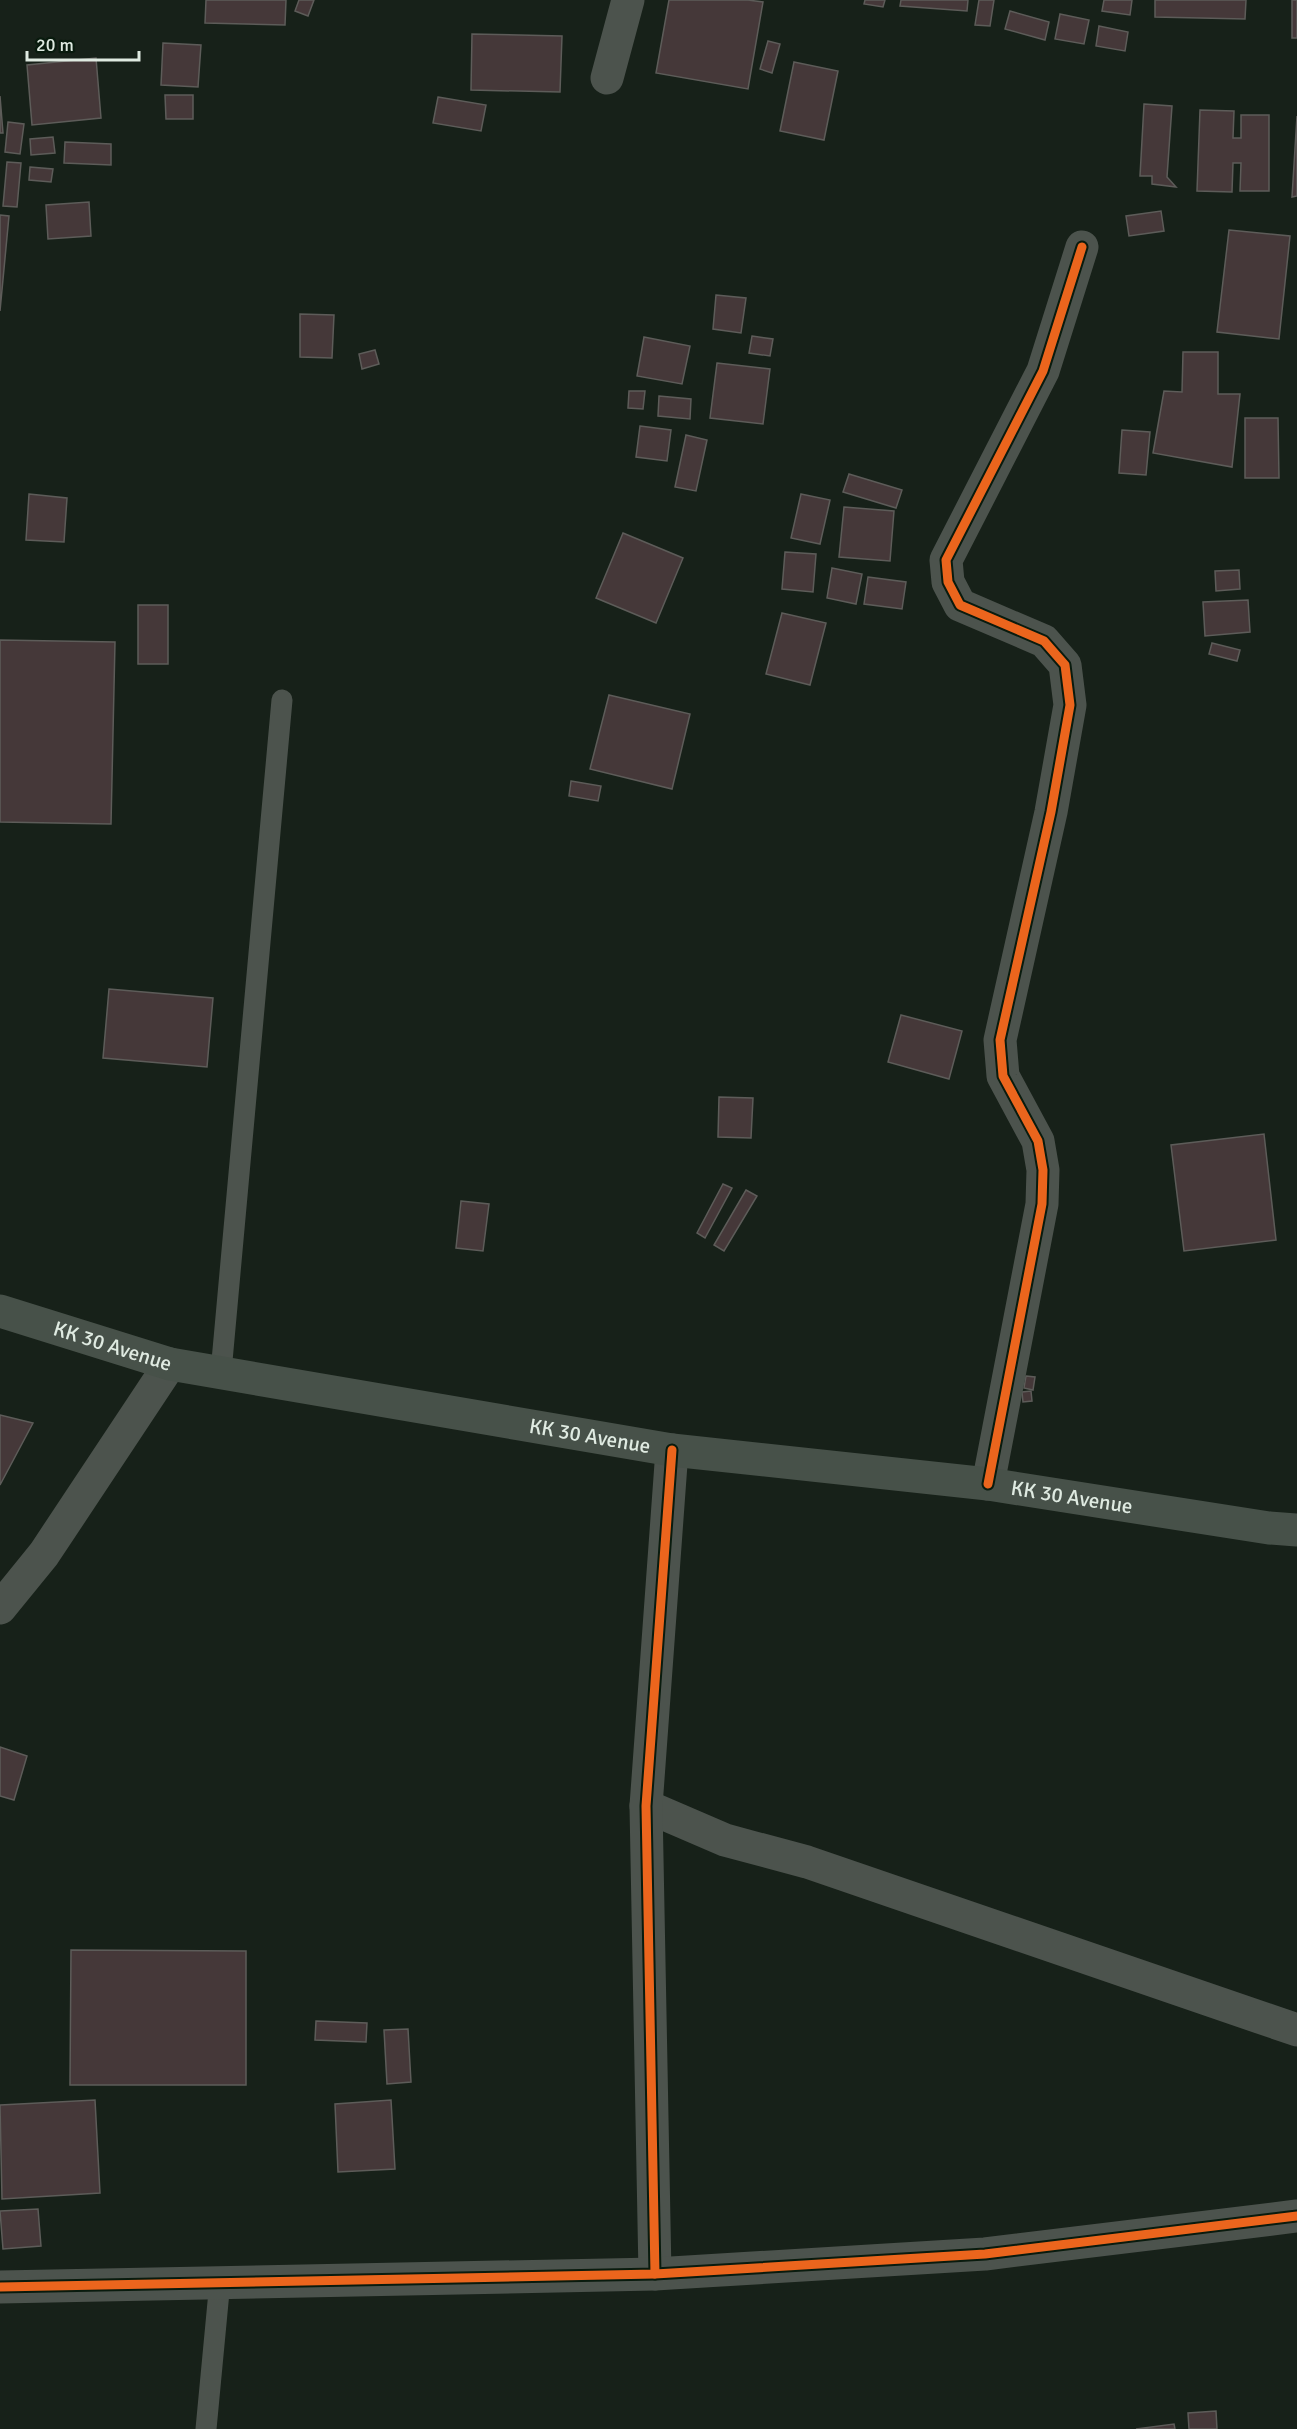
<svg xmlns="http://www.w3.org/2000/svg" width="1297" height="2429" font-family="Signika,sans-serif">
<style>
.building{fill:#453839;stroke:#5d5c59;stroke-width:1.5}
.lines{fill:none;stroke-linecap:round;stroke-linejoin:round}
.lane{stroke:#4c534d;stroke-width:21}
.street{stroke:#4c534d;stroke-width:33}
.secondary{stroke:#475149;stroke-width:33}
.cycleway-casing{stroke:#091b0e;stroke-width:13}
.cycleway{stroke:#eb651d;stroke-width:9}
.labels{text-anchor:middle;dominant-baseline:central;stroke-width:4.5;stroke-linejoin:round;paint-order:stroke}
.street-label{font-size:21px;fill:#dfeae1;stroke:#091b0e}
</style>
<rect width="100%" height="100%" fill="#172119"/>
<g class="building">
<polygon points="206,0 286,0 285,25 205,23"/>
<polygon points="299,0 314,0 308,16 295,11"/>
<polygon points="669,0 748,0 763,2 748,89 656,73"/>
<polygon points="865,0 885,0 883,7 864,4"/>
<polygon points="901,0 968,0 967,11 900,6"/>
<polygon points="979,0 994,0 990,26 975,25"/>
<polygon points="1104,0 1132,0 1130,15 1102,11"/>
<polygon points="1155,0 1246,0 1245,19 1155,17"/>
<rect x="1292" y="0" width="5" height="38"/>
<polygon points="1010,11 1049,22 1045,40 1005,29"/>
<polygon points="1060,14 1089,20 1084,44 1055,39"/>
<polygon points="1099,26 1128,32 1125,51 1096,46"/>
<polygon points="472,34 562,36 560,92 471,90"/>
<polygon points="768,41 780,44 772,73 760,69"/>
<polygon points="163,43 201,45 198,87 161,85"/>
<polygon points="96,58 101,118 32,125 27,65"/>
<polygon points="794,62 838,71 824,140 780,131"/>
<polygon points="165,95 193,95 193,119 166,119"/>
<polygon points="0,96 3,133 0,133"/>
<polygon points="438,97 486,105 481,131 433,123"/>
<polygon points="1144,104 1172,106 1167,177 1176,187 1152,184 1152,176 1140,176"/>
<polygon points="1200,110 1234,111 1233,138 1241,138 1241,115 1269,115 1269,191 1240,191 1241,163 1233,163 1232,192 1197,191"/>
<polygon points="1297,116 1297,196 1292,197"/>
<polygon points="8,122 24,124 20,154 5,152"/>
<polygon points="53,137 55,153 31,155 30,139"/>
<polygon points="65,142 111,144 111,165 64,163"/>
<polygon points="7,162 21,163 17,207 3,206"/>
<polygon points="30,167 53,169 51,182 29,180"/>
<polygon points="89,202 91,236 48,239 46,205"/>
<polygon points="1161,211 1164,231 1129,236 1126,216"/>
<polygon points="0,215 9,216 0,311"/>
<polygon points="1229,230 1290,236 1279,339 1217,332"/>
<polygon points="716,295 746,298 741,333 713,329"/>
<polygon points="300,314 334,315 332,358 300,357"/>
<polygon points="752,336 773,339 770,356 749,353"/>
<polygon points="644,337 690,346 682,384 637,376"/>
<polygon points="375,350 379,364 362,369 359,354"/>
<polygon points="1183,352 1218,352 1218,394 1240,394 1232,467 1153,453 1164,391 1182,392"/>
<polygon points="717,363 770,369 763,424 710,418"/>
<polygon points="629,391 645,391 643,409 628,408"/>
<polygon points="659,396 691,399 690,419 658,416"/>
<polygon points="1245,418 1278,418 1279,478 1245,478"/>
<polygon points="640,426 671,430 667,461 636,457"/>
<polygon points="1122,430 1150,432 1146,475 1119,473"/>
<polygon points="686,435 707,440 696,491 675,487"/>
<polygon points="849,474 902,490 896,508 843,492"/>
<polygon points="29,494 67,498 64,542 26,540"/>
<polygon points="801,494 830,500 820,544 791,538"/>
<polygon points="844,507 894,511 890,561 839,557"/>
<polygon points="623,533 683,558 656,623 596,598"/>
<polygon points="785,552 816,554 813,592 782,589"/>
<polygon points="832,568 862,574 856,604 827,598"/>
<polygon points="1239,570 1240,589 1216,591 1215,571"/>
<polygon points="868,577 906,582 902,609 864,604"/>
<polygon points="1248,600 1250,632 1205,636 1203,602"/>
<rect x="138" y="605" width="30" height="59"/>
<polygon points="782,613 826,623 810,685 766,674"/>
<polygon points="0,640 115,642 111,824 0,822"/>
<polygon points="1212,643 1240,650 1237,661 1209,654"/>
<polygon points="609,695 690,714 672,789 590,769"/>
<polygon points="571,781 601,786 598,801 569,796"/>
<polygon points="109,989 213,998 207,1067 103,1058"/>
<polygon points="901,1015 962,1031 949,1079 888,1062"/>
<polygon points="719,1097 753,1098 751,1138 718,1137"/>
<polygon points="1264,1134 1276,1240 1184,1251 1171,1145"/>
<polygon points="723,1184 732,1188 705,1238 697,1233"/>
<polygon points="746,1190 757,1196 724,1251 714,1245"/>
<polygon points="461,1201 489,1204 483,1251 456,1248"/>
<polygon points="1026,1376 1035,1377 1033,1390 1024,1388"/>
<polygon points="1031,1391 1032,1401 1023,1402 1022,1392"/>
<polygon points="0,1415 33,1423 0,1485"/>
<polygon points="0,1747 27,1756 14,1800 0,1796"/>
<polygon points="71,1950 246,1951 246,2085 70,2085"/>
<polygon points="316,2021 367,2023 366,2042 315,2040"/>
<polygon points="408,2029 411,2082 387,2084 384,2030"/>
<polygon points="95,2100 100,2193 2,2199 0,2105"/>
<polygon points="391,2100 395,2169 338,2172 335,2104"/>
<polygon points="38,2209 41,2246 3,2249 0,2211"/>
<polygon points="1216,2411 1217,2429 1189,2429 1188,2413"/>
<polygon points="1174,2424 1175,2429 1136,2429"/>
</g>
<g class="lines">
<g class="lane">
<polyline points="221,1372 282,700"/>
<polyline points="206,2429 220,2281"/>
</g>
<g class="street">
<polyline points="607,78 628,0"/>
<polyline points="988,1484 1042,1204 1043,1170 1038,1141 1003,1076 1000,1040 1051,812 1070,705 1065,665 1044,641 960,605 948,582 946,560 1043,371 1082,247"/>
<polyline points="0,1608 44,1554 170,1364"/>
<polyline points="646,1806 725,1840 807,1862 1297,2030"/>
<polyline points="655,2274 646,1806 672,1450"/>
<polyline points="0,2287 655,2274 985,2254 1297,2216"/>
</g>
<path class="secondary" id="s1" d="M 0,1311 L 170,1364 L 672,1450 L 988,1484 L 1269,1528 L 1297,1530"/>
<g class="cycleway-casing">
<g id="cycleway">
<polyline points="988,1484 1042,1204 1043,1170 1038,1141 1003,1076 1000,1040 1051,812 1070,705 1065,665 1044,641 960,605 948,582 946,560 1043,371 1082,247"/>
<polyline points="655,2274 646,1806 672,1450"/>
<polyline points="0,2287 655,2274 985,2254 1297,2216"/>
</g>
</g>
<use href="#cycleway" class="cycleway"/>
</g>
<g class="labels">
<g class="street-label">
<text stroke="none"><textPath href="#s1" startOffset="118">KK 30 Avenue</textPath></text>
<text stroke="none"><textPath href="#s1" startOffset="604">KK 30 Avenue</textPath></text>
<text stroke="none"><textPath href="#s1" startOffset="1090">KK 30 Avenue</textPath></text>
</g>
</g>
<path d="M27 51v9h112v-9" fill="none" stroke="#dfeae1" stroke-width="3"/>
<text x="36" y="51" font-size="18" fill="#dfeae1" stroke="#091b0e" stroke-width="4.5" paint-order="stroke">20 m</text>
</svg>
